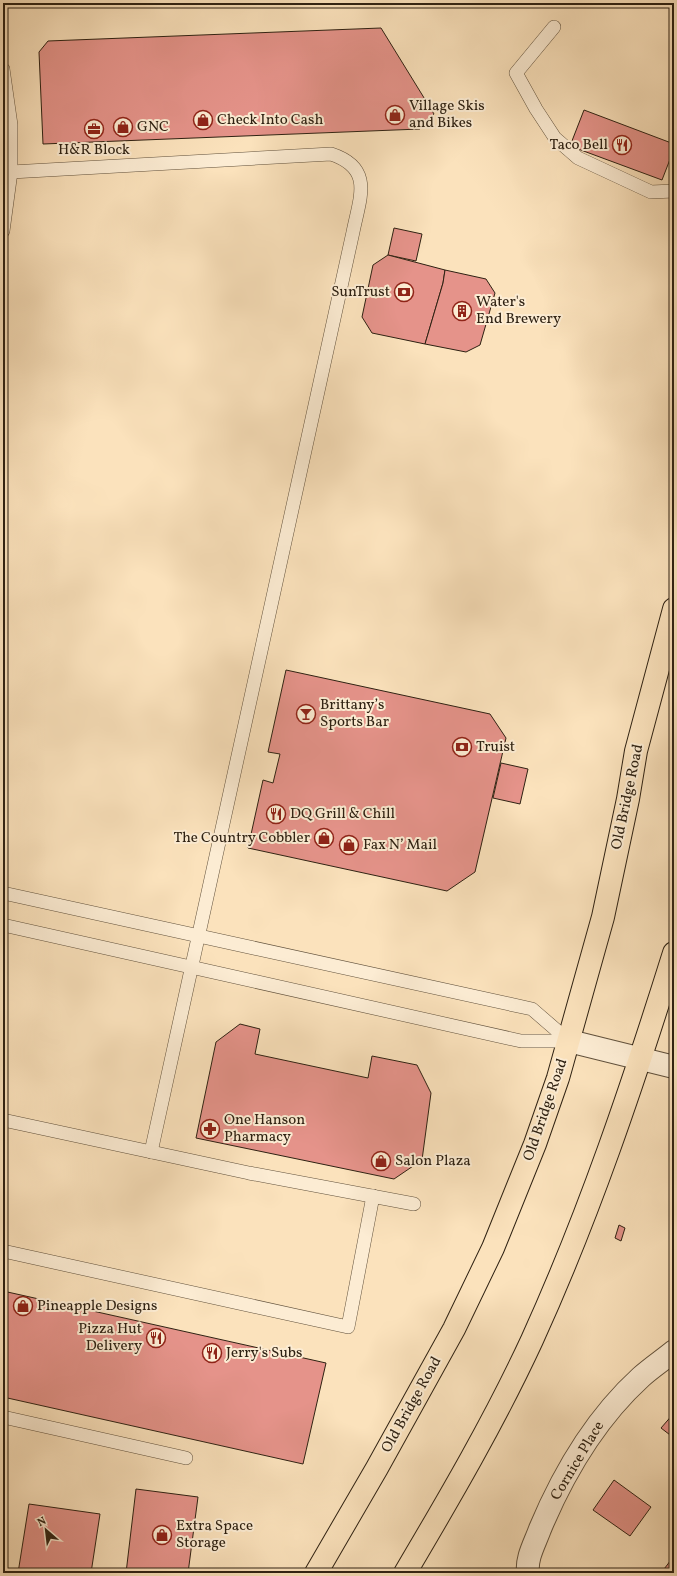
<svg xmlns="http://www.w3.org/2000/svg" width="677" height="1576" font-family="Vollkorn,serif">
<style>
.building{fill:#e5938a;stroke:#2e2112}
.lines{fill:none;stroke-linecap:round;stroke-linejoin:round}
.lane-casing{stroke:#61513c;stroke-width:14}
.street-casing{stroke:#61513c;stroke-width:24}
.primary-casing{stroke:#2e2112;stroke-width:24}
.lane{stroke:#fcecd3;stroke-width:13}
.street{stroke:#fcecd3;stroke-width:22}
.primary{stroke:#fbe2bc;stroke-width:22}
.labels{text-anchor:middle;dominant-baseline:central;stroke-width:4;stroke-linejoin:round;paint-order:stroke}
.poi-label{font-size:15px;fill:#2e2112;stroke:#fcecd3;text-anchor:start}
.street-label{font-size:15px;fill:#2e2112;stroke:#fcecd3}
</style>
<rect width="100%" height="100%" fill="#fbe2bc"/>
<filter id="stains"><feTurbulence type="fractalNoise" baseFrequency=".005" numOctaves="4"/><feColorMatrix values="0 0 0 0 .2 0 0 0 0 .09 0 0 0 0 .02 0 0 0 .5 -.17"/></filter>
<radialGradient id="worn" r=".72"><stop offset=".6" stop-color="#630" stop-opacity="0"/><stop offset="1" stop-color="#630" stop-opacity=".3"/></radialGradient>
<g class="building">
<polygon points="381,28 434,114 420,129 43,144 39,52 48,41"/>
<polygon points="584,110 674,144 674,149 662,180 570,146"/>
<polygon points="394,228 422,234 416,261 388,255"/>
<polygon points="388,255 445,270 443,283 425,344 372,333 362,317 373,265"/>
<polygon points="445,270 486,279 495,293 480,345 466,352 425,344 443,283"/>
<polygon points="286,670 490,714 506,738 475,872 447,891 248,848 263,780 273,783 280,754 268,752"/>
<polygon points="501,763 528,769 520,804 493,798"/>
<polygon points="240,1024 260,1029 255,1054 368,1078 372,1056 417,1065 431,1093 422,1160 394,1179 196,1138 216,1042"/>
<polygon points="619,1225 625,1228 621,1241 615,1238"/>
<polygon points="3,1291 326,1363 303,1464 3,1397"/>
<polygon points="674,1413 674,1438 661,1428"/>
<polygon points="614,1480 651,1507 630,1536 593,1510"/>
<polygon points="136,1489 198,1497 188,1573 126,1573"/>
<polygon points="29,1504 100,1514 91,1573 18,1573"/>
<polygon points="674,1556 674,1573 661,1573"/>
</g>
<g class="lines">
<g class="lane-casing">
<g id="lane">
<polyline points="554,27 516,73 536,109 555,138 578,158 651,192 674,191"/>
<polyline points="3,69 11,125 11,172 3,231"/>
<path d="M 11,172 L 331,154 C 374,168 360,197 353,232 L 151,1152"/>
<polyline points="3,893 532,1009 569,1041"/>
<polyline points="3,925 521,1041 569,1041"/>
<polyline points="3,1120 249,1173 414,1204"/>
<polyline points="3,1251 348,1327 373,1196"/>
<polyline points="3,1417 186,1458"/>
</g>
</g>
<g class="street-casing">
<g id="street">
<polyline points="569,1041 674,1067"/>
<path d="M 528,1573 C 526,1558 535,1543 540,1529 C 563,1474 596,1418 641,1377 C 651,1368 663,1360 674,1351"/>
</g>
</g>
<g class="primary-casing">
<g id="primary">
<polyline points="316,1573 377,1468 454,1329 493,1248 535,1144 558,1078 603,917 628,799 636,751 674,609"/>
<path d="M 405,1573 C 450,1497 495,1420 532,1340 C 589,1215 633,1084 674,953"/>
</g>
</g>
<use href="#lane" class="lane"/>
<use href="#street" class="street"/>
<use href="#primary" class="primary"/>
</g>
<defs>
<g id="shop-ring" transform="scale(1)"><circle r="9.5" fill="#fcecd3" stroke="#8f2418" stroke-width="1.5"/><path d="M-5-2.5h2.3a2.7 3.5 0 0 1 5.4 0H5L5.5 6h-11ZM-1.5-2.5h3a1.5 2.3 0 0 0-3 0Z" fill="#8f2418"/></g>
<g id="office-ring" transform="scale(1)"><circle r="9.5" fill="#fcecd3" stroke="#8f2418" stroke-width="1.5"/><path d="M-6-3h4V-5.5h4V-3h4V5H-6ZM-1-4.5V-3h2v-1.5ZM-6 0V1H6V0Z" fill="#8f2418"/></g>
<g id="restaurant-ring" transform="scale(1)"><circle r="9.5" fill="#fcecd3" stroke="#8f2418" stroke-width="1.5"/><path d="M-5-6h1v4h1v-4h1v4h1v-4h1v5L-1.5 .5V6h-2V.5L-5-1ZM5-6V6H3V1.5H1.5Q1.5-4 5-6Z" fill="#8f2418"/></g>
<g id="bank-ring" transform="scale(1)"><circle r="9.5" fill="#fcecd3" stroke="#8f2418" stroke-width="1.5"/><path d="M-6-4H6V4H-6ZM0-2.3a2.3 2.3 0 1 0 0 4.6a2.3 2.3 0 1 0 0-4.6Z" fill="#8f2418"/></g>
<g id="building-ring" transform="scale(1)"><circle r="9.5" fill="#fcecd3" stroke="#8f2418" stroke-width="1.5"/><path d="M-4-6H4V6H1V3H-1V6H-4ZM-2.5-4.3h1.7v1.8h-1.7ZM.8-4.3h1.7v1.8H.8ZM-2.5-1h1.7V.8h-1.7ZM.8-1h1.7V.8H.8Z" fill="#8f2418"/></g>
<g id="bar-ring" transform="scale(1)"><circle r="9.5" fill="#fcecd3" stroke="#8f2418" stroke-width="1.5"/><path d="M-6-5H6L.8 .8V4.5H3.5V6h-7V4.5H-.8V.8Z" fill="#8f2418"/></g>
<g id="pharmacy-ring" transform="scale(1)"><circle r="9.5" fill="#fcecd3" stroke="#8f2418" stroke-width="1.5"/><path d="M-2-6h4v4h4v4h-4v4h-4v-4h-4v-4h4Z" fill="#8f2418"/></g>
</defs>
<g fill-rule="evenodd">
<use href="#shop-ring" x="395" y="115"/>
<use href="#shop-ring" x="203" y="120"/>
<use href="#shop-ring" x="123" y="127"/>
<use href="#office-ring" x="94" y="129"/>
<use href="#restaurant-ring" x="622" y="145"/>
<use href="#bank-ring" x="404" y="292"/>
<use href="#building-ring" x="462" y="311"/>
<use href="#bar-ring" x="306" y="714"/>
<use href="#bank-ring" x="462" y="747"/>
<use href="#restaurant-ring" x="276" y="814"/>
<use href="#shop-ring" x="324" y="838"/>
<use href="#shop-ring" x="349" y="845"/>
<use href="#pharmacy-ring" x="210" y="1129"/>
<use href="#shop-ring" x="381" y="1161"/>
<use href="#shop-ring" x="23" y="1306"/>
<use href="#restaurant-ring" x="156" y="1338"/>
<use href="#restaurant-ring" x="212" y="1353"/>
<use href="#shop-ring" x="162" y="1535"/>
</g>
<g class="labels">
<g class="poi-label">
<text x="409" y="106">Village Skis<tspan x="409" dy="17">and Bikes</tspan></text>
<text x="217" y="120">Check Into Cash</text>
<text x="137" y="127">GNC</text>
<text x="608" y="145" text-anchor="end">Taco Bell</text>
<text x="94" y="150" text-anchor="middle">H&amp;R Block</text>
<text x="390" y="292" text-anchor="end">SunTrust</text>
<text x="476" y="302">Water's<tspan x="476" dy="17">End Brewery</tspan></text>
<text x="320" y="705">Brittany’s<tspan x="320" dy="17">Sports Bar</tspan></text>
<text x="476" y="747">Truist</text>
<text x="290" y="814">DQ Grill &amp; Chill</text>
<text x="310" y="838" text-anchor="end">The Country Cobbler</text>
<text x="363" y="845">Fax N’ Mail</text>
<text x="224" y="1120">One Hanson<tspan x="224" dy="17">Pharmacy</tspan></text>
<text x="395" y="1161">Salon Plaza</text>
<text x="37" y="1306">Pineapple Designs</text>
<text x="142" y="1329" text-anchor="end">Pizza Hut<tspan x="142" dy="17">Delivery</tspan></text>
<text x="226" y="1353">Jerry's Subs</text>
<text x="176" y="1526">Extra Space<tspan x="176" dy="17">Storage</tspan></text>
</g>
<g class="street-label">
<text transform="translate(628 797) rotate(-78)">Old Bridge Road</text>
<text transform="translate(546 1110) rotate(-71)">Old Bridge Road</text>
<text transform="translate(412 1405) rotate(-61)">Old Bridge Road</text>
<text transform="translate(578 1461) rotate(-59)">Cornice Place</text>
</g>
</g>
<rect width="677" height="1576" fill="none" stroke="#fbe2bc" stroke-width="16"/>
<rect x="4" y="4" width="669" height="1568" fill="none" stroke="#2e2112" stroke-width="2"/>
<rect x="8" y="8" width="661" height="1560" fill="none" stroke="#2e2112"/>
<g transform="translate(46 1530) rotate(332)" stroke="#fcecd3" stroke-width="3" paint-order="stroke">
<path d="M0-3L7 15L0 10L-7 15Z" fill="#2e2112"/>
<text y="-6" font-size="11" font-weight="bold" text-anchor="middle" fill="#2e2112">N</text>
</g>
<rect width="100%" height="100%" filter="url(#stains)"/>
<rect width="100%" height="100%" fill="url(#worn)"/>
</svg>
